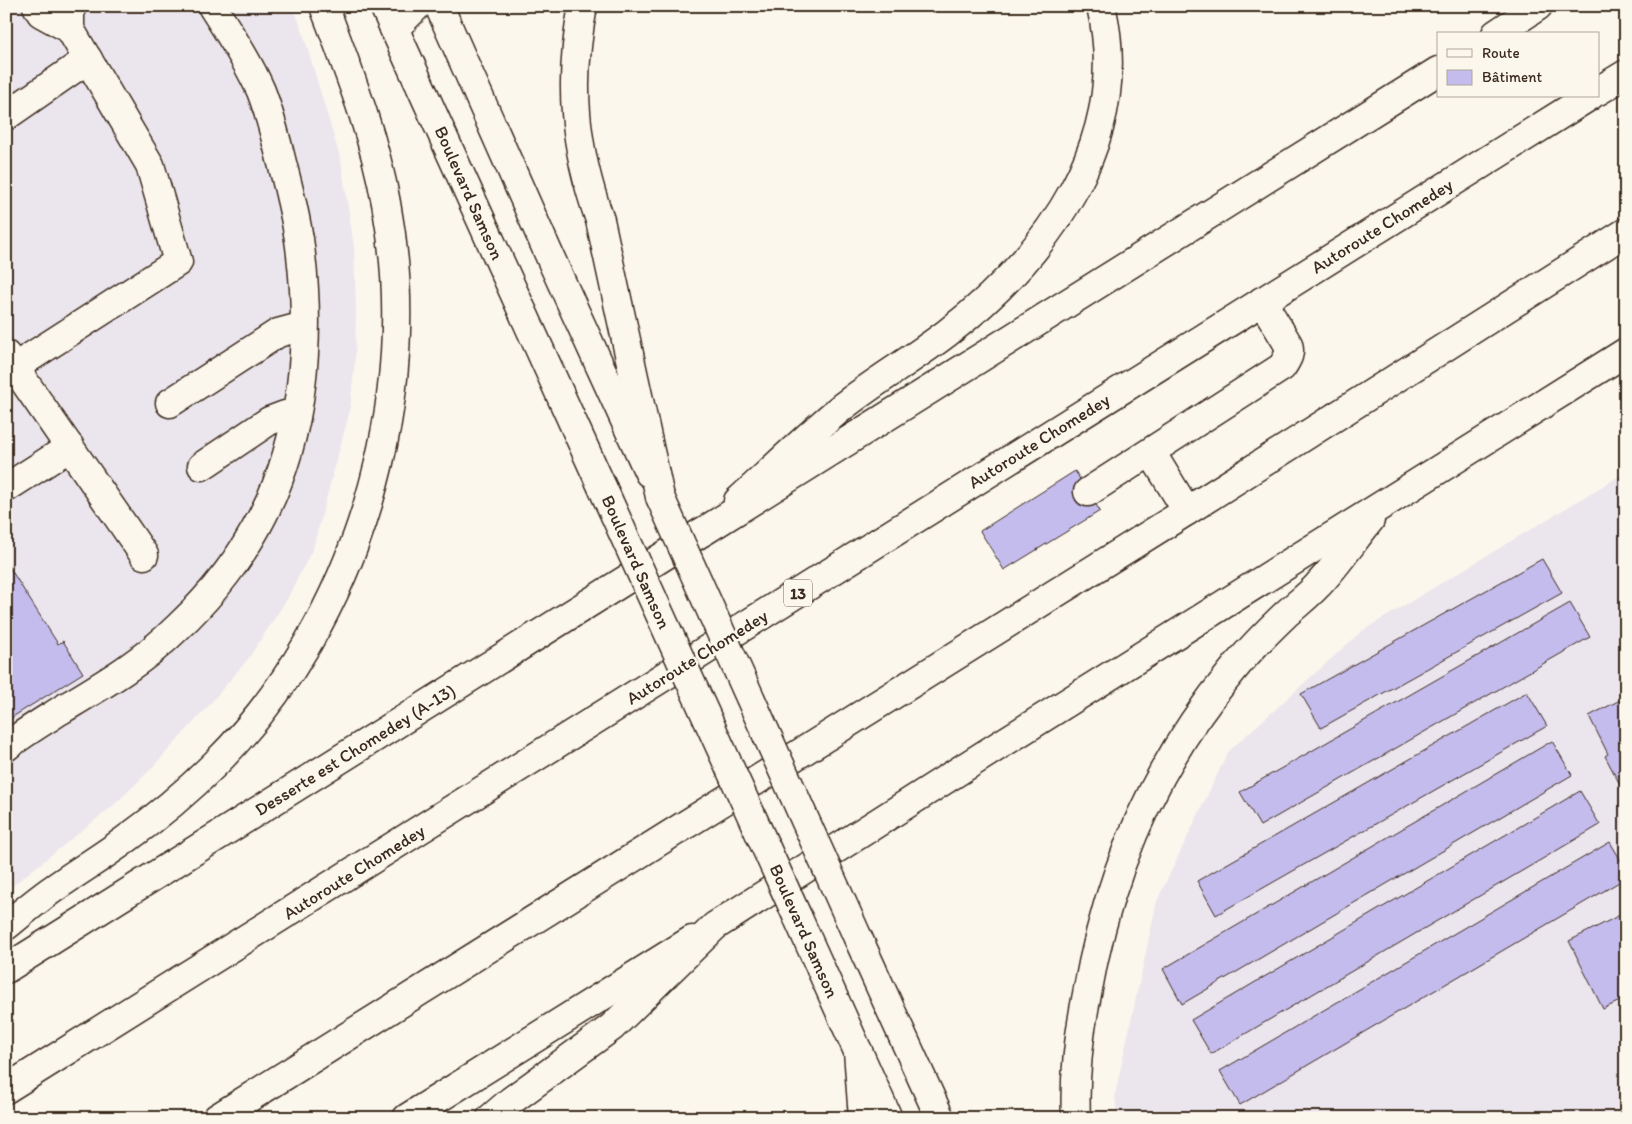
<svg xmlns="http://www.w3.org/2000/svg" width="1632" height="1124" font-family="Itim,sans-serif">
<style>
.built{fill:#ebe5ed}
.building{fill:#c5bcee;stroke:#3b2a1e}
.lines{fill:none;stroke-linecap:round;stroke-linejoin:round}
.minor-casing{stroke:#3b2a1e;stroke-width:31}
.major-casing{stroke:#3b2a1e;stroke-width:31}
.highway-casing{stroke:#3b2a1e;stroke-width:31}
.minor{stroke:#fbf7ec;stroke-width:28}
.major{stroke:#fbf7ec;stroke-width:28}
.highway{stroke:#fbf7ec;stroke-width:28}
.minor-bridge-casing{stroke:#3b2a1e;stroke-width:31;stroke-linecap:butt}
.minor-bridge{stroke:#fbf7ec;stroke-width:28}
.labels{text-anchor:middle;dominant-baseline:central;stroke-width:5;stroke-linejoin:round;paint-order:stroke}
.shield{fill:#fbf7ec;stroke:#75685c;stroke-width:1}
.shield-label{font-size:16px;font-weight:bold;fill:#3b2a1e}
.street-label{font-size:18px;fill:#3b2a1e;stroke:#fbf7ec}
</style>
<rect width="100%" height="100%" fill="#fbf7ec"/>
<filter id="ink" filterUnits="userSpaceOnUse"><feTurbulence type="fractalNoise" baseFrequency=".02" numOctaves="2"/><feDisplacementMap in="SourceGraphic" scale="10" xChannelSelector="R" yChannelSelector="G"/><feConvolveMatrix kernelMatrix="1 2 1 2 8 2 1 2 1" color-interpolation-filters="sRGB"/></filter>
<g filter="url(#ink)">
<g class="built">
<polygon points="6,6 293,6 302,30 341,161 354,247 356,312 355,358 350,410 313,548 287,599 248,659 204,711 149,771 114,805 6,891"/>
<polygon points="1626,472 1626,1118 1117,1118 1115,1095 1157,901 1228,752 1362,631"/>
</g>
<g class="building">
<polygon points="1075,471 1100,511 1004,570 980,531"/>
<polygon points="1542,559 1562,593 1321,728 1301,694"/>
<polygon points="6,562 58,644 63,641 83,673 6,721"/>
<polygon points="1570,603 1590,637 1260,826 1240,792"/>
<polygon points="1527,692 1547,726 1216,915 1197,881"/>
<polygon points="1626,697 1626,796 1605,756 1608,754 1589,716"/>
<polygon points="1552,741 1572,775 1182,1004 1163,969"/>
<polygon points="1580,791 1600,825 1211,1054 1191,1020"/>
<polygon points="1610,842 1626,869 1626,878 1240,1105 1220,1071"/>
<polygon points="1626,912 1626,998 1603,1009 1569,941"/>
</g>
<g class="lines">
<g class="minor-casing">
<g id="minor">
<polyline points="37,6 41,13 70,29"/>
<polyline points="384,6 603,489"/>
<polyline points="439,6 555,268 649,473"/>
<polyline points="6,116 88,59"/>
<polyline points="6,355 144,555"/>
<polyline points="15,367 178,262 150,165 70,29 70,6"/>
<polyline points="170,403 278,333 304,326"/>
<polyline points="1151,452 1187,511"/>
<polyline points="202,466 269,421 285,415 296,416"/>
<polyline points="6,488 70,447"/>
<path d="M 1088,492 L 1282,367 C 1287,359 1291,354 1288,344 L 1262,301"/>
<path d="M 6,747 C 23,733 42,722 61,710 C 101,686 144,661 177,628 C 211,596 242,557 263,515 C 303,437 311,341 301,255 C 298,224 290,193 282,163 C 276,139 270,114 261,91 C 248,61 229,33 212,6"/>
<polyline points="797,916 888,1118"/>
<polyline points="858,938 940,1118"/>
</g>
</g>
<g class="major-casing">
<g id="major">
<path d="M 583,6 C 568,83 574,147 600,220 L 660,497"/>
<path d="M 738,501 C 772,470 806,437 842,407 C 875,381 913,359 947,333 C 1047,256 1133,139 1101,6"/>
<path d="M 6,926 C 22,913 37,900 53,889 C 77,872 102,857 125,840 C 157,817 188,791 216,763 C 358,621 423,399 386,203 C 374,135 348,70 324,6"/>
<polyline points="6,969 702,532"/>
<polyline points="407,1118 692,940"/>
</g>
</g>
<g class="highway-casing">
<g id="highway">
<polyline points="394,29 417,6"/>
<polyline points="1496,34 1538,6"/>
<polyline points="1598,91 1626,74"/>
<polyline points="704,531 1438,71"/>
<polyline points="858,1051 863,1118"/>
<polyline points="6,1089 1590,96"/>
<polyline points="217,1118 1187,511 1626,232"/>
<polyline points="491,1118 512,1100 612,1027 715,926 998,746 1626,352"/>
<path d="M 1076,1118 C 1074,1077 1079,1034 1087,994 C 1108,874 1154,764 1233,670 C 1249,650 1268,631 1287,613 C 1297,604 1309,595 1318,585 C 1337,565 1353,541 1370,520"/>
</g>
</g>
<use href="#minor" class="minor"/>
<use href="#major" class="major"/>
<use href="#highway" class="highway"/>
<g class="minor-bridge-casing">
<g id="minor-bridge">
<polyline points="603,489 797,916"/>
<polyline points="660,497 858,938"/>
</g>
</g>
<use href="#minor-bridge" class="minor-bridge"/>
</g>
</g>
<g class="labels">
<rect class="shield" x="784" y="579.5" width="28" height="27" rx="4"/>
<g class="shield-label">
<text x="798" y="593">13</text>
</g>
<g class="street-label">
<text transform="translate(469 193) rotate(66)">Boulevard Samson</text>
<text transform="translate(1382 226) rotate(-32)">Autoroute Chomedey</text>
<text transform="translate(1039 441) rotate(-32)">Autoroute Chomedey</text>
<text transform="translate(636 562) rotate(66)">Boulevard Samson</text>
<text transform="translate(697 657) rotate(-32)">Autoroute Chomedey</text>
<text transform="translate(355 750) rotate(-32)">Desserte est Chomedey (A-13)</text>
<text transform="translate(354 872) rotate(-32)">Autoroute Chomedey</text>
<text transform="translate(804 931) rotate(66)">Boulevard Samson</text>
</g>
</g>
<rect width="1632" height="1124" fill="none" stroke="#fbf7ec" stroke-width="25"/>
<rect x="12" y="12" width="1607" height="1099" fill="none" stroke="#3b2a1e" stroke-width="2" filter="url(#ink)"/>
<rect x="1437" y="32" width="162" height="65" fill="#fbf7ec" stroke="#aea59a"/>
<rect x="1447" y="49" width="25" height="8" fill="#fbf7ec" stroke="#aea59a"/>
<text x="1482" y="58" font-size="15" fill="#3b2a1e">Route</text>
<rect x="1447" y="70" width="25" height="15" fill="#c5bcee" stroke="#aea59a"/>
<text x="1482" y="82" font-size="15" fill="#3b2a1e">Bâtiment</text>
</svg>
